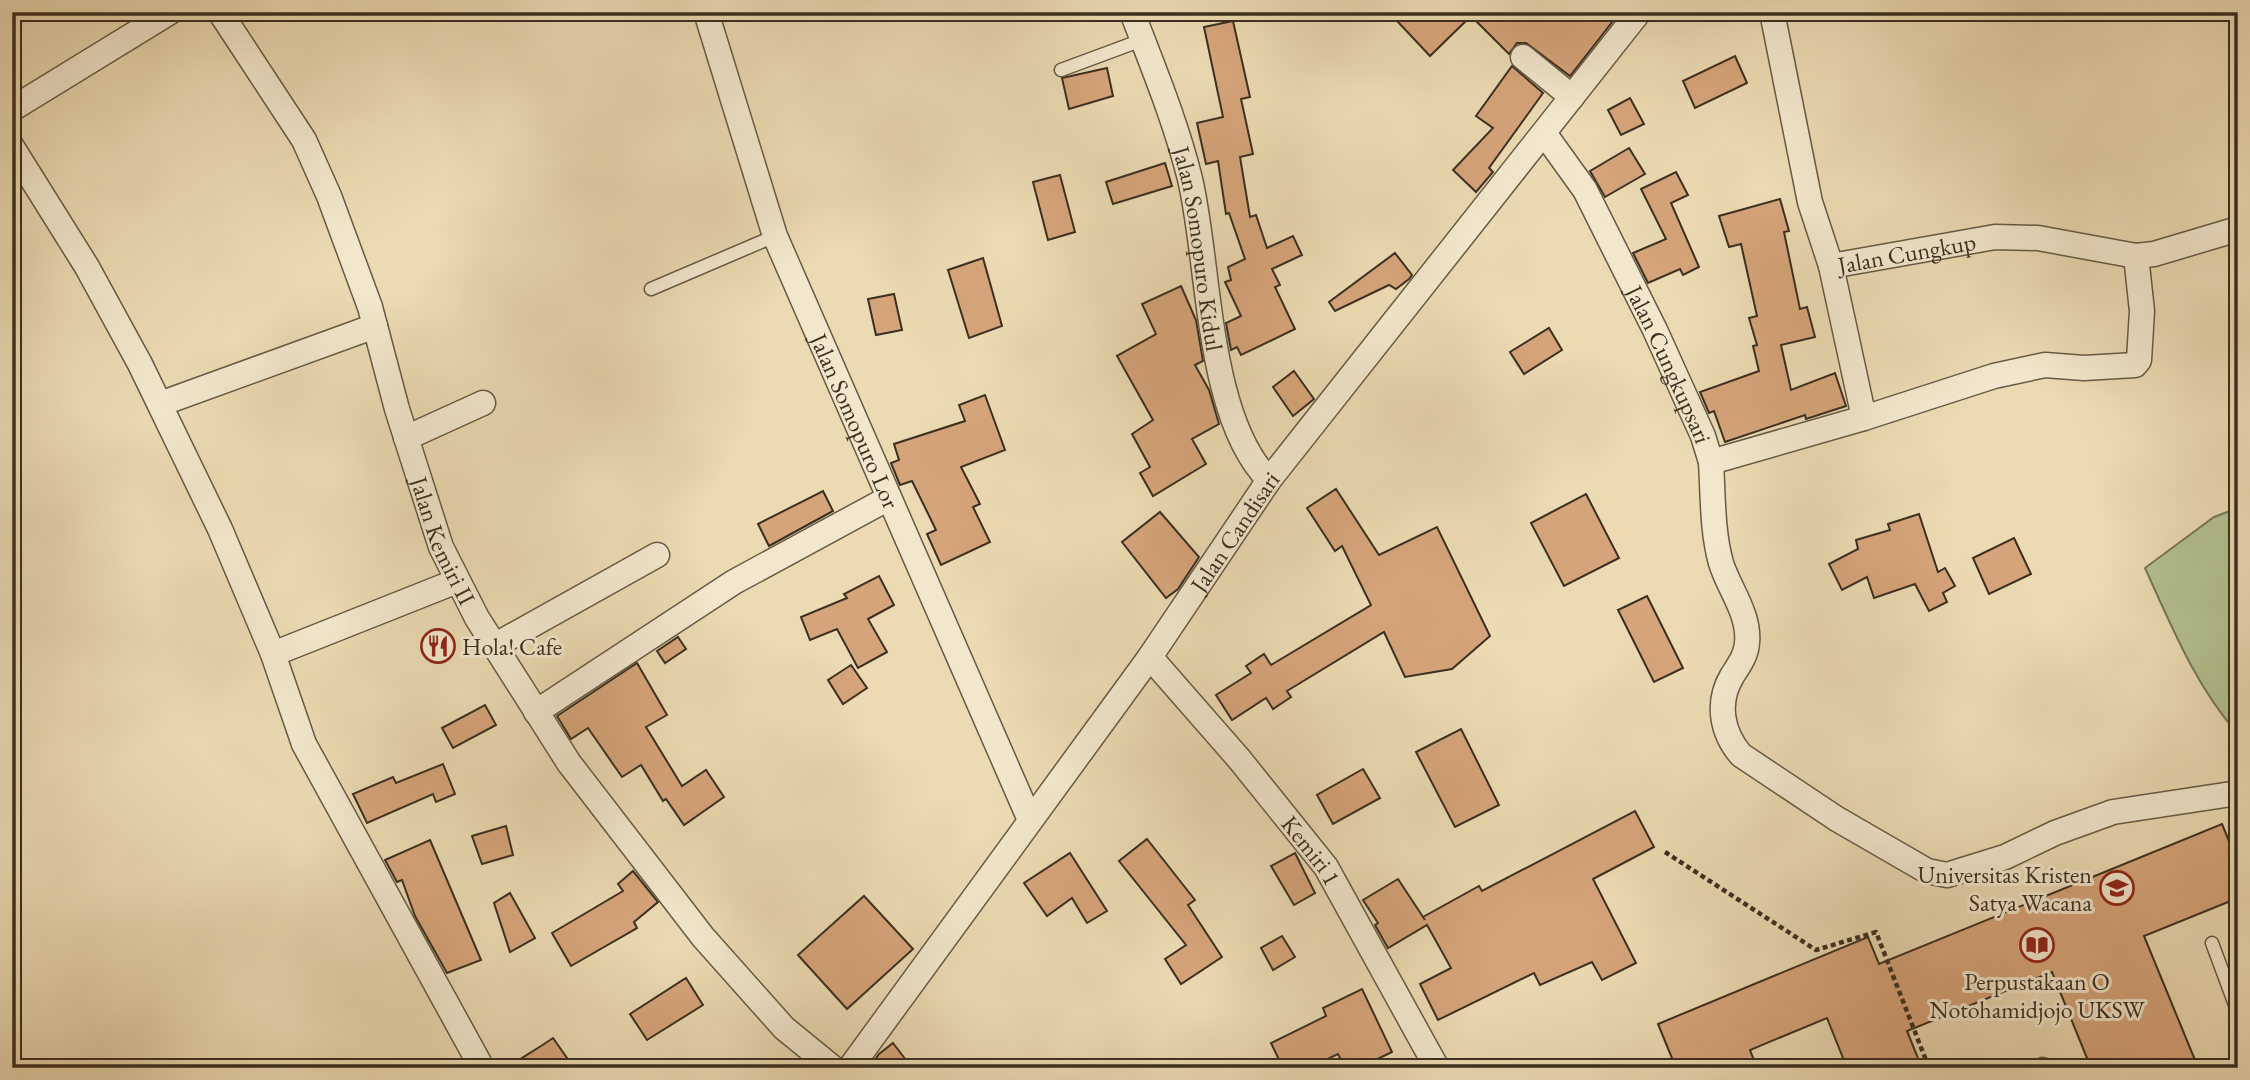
<svg xmlns="http://www.w3.org/2000/svg" width="2250" height="1080" font-family="'EB Garamond',serif">
<style>
.green{fill:#b3c08f;stroke:#777858;stroke-width:2}
.building{fill:#d6a47a;stroke:#3b2f21;stroke-width:2}
.lines{fill:none;stroke-linecap:round;stroke-linejoin:round}
.service-casing{stroke:#675a45;stroke-width:15}
.minor-casing{stroke:#675a45;stroke-width:27}
.path{stroke:#3b2f21;stroke-width:4.5;stroke-dasharray:5 3.5;stroke-linecap:butt}
.service{stroke:#f2e7cd;stroke-width:12}
.minor{stroke:#f2e7cd;stroke-width:24}
.labels{text-anchor:middle;dominant-baseline:central;stroke-width:6;stroke-linejoin:round;paint-order:stroke}
.street-label{font-size:24px;fill:#3b2f21;stroke:#f2e7cd}
.poi-label{font-size:24px;fill:#3b2f21;stroke:#f2e7cd;text-anchor:start}
</style>
<rect width="100%" height="100%" fill="#ebdab2"/>
<filter id="stains"><feTurbulence type="fractalNoise" baseFrequency=".00286" numOctaves="4"/><feColorMatrix values="0 0 0 0 .2 0 0 0 0 .09 0 0 0 0 .02 0 0 0 .5 -.17"/></filter>
<radialGradient id="worn" r=".72"><stop offset=".6" stop-color="#630" stop-opacity="0"/><stop offset="1" stop-color="#630" stop-opacity=".3"/></radialGradient>
<path class="green" d="M 2238,508 L 2238,734 C 2196,687 2171,625 2145,568 L 2214,517 Z"/>
<g class="building">
<polygon points="1408,12 1620,12 1570,76 1526,43 1517,43 1509,54 1471,16 1430,56 1398,22"/>
<polygon points="1233,21 1250,97 1241,99 1253,154 1240,157 1250,217 1256,215 1267,248 1293,236 1302,255 1272,269 1280,285 1275,287 1295,329 1241,355 1237,347 1231,350 1226,323 1241,316 1225,282 1231,280 1228,267 1245,259 1229,213 1226,214 1218,161 1206,164 1197,123 1223,117 1204,27"/>
<polygon points="1735,56 1747,83 1695,108 1683,81"/>
<polygon points="1512,66 1543,93 1489,168 1493,172 1476,192 1453,170 1493,128 1476,116"/>
<polygon points="1107,68 1113,96 1069,109 1062,78"/>
<polygon points="1630,98 1644,124 1621,135 1608,110"/>
<polygon points="1629,148 1645,174 1605,197 1590,171"/>
<polygon points="1165,163 1172,186 1113,204 1106,182"/>
<polygon points="1676,172 1688,195 1671,203 1699,267 1683,275 1680,269 1648,283 1633,253 1666,239 1641,189"/>
<polygon points="1060,175 1075,232 1048,240 1033,182"/>
<polygon points="1780,199 1789,231 1784,232 1800,309 1807,307 1815,337 1781,345 1791,390 1835,373 1846,406 1806,419 1805,415 1725,442 1714,411 1709,413 1700,392 1759,371 1753,346 1757,345 1749,318 1757,316 1741,244 1729,247 1719,216"/>
<polygon points="1395,253 1412,275 1409,279 1396,289 1389,285 1335,311 1329,302"/>
<polygon points="983,258 1002,326 969,338 948,270"/>
<polygon points="1181,286 1196,320 1203,361 1195,365 1209,390 1219,424 1192,439 1206,464 1153,496 1140,473 1150,467 1132,434 1153,420 1117,356 1156,334 1142,304"/>
<polygon points="894,294 902,330 876,335 868,299"/>
<polygon points="1549,328 1562,350 1524,374 1510,352"/>
<polygon points="1294,371 1314,399 1293,416 1273,387"/>
<polygon points="985,395 1005,450 961,467 980,504 973,507 990,542 941,565 927,534 936,530 912,481 900,485 891,463 899,460 894,444 965,421 959,405"/>
<polygon points="1336,489 1379,555 1437,527 1490,636 1452,669 1405,677 1384,632 1287,691 1291,697 1273,709 1266,698 1232,720 1216,695 1251,673 1246,666 1264,654 1271,665 1371,605 1342,546 1335,551 1307,508"/>
<polygon points="823,491 833,511 769,546 758,524"/>
<polygon points="1586,494 1619,558 1564,586 1531,523"/>
<polygon points="1160,512 1199,557 1178,589 1166,598 1122,542"/>
<polygon points="1919,514 1938,572 1945,568 1955,586 1943,593 1947,602 1929,611 1915,584 1874,598 1867,577 1842,590 1829,564 1858,549 1856,540 1890,530 1888,524"/>
<polygon points="2014,538 2031,574 1989,594 1973,558"/>
<polygon points="879,576 894,605 868,619 887,652 858,668 837,629 810,640 801,617 847,598 844,594"/>
<polygon points="1647,596 1683,668 1654,682 1618,610"/>
<polygon points="678,637 686,649 665,663 657,651"/>
<polygon points="637,663 667,715 646,727 682,786 706,770 724,797 684,825 666,799 663,801 641,765 622,777 588,728 571,739 557,716"/>
<polygon points="851,665 867,688 843,704 828,680"/>
<polygon points="485,705 496,725 453,748 442,728"/>
<polygon points="1461,729 1499,805 1455,827 1416,752"/>
<polygon points="443,764 455,794 436,802 433,794 367,823 353,794 393,777 396,783"/>
<polygon points="1363,769 1380,798 1333,824 1317,795"/>
<polygon points="1635,811 1654,847 1593,879 1636,963 1602,980 1592,962 1540,985 1534,973 1438,1020 1420,984 1451,968 1427,925 1388,948 1375,925 1378,923 1363,900 1398,879 1425,920 1423,917 1479,886 1482,891"/>
<polygon points="2222,824 2238,863 2238,898 2144,936 2195,1060 2175,1068 2091,1068 2052,972 1907,1031 1922,1068 1847,1068 1827,1018 1750,1050 1757,1068 1676,1068 1658,1024 1868,937 1879,964"/>
<polygon points="506,826 513,855 482,864 472,836"/>
<polygon points="1147,839 1195,900 1188,905 1222,957 1181,984 1165,959 1186,945 1119,861"/>
<polygon points="430,840 481,960 447,973 415,916 402,880 397,882 385,860"/>
<polygon points="1070,853 1107,911 1087,923 1072,898 1047,916 1024,883"/>
<polygon points="1295,853 1315,893 1294,905 1271,866"/>
<polygon points="633,871 658,902 634,922 637,928 571,966 552,933 623,891 618,884"/>
<polygon points="510,893 535,938 510,952 494,903"/>
<polygon points="864,896 913,949 847,1009 798,955"/>
<polygon points="1282,936 1295,957 1273,970 1261,948"/>
<polygon points="686,978 703,1005 647,1040 630,1014"/>
<polygon points="1362,989 1392,1052 1359,1068 1345,1068 1338,1054 1308,1068 1283,1068 1271,1043 1326,1016 1323,1008"/>
<polygon points="553,1038 574,1068 506,1068 541,1046"/>
<polygon points="893,1043 912,1068 869,1068 879,1054"/>
</g>
<g class="lines">
<g class="service-casing">
<g id="service">
<polyline points="1061,70 1142,40"/>
<polyline points="651,289 775,236"/>
<polyline points="2212,943 2238,1013"/>
<polyline points="2033,1068 2042,1064 2058,1068"/>
</g>
</g>
<g class="minor-casing">
<g id="minor">
<path id="s1" d="M 220,12 L 304,140 L 329,196 L 370,307 L 397,409 L 441,547 L 477,618 L 569,763 L 703,937 L 784,1028 L 833,1068"/>
<path id="s2" d="M 706,12 L 775,236 L 1030,820"/>
<path id="s3" d="M 1132,12 C 1153,67 1176,122 1190,179 C 1210,263 1206,417 1269,480"/>
<path id="s4" d="M 1772,12 L 1810,202 L 1831,266 L 1995,237 L 2038,238 L 2136,256 L 2154,254 L 2238,229"/>
<polyline points="1523,57 1572,97"/>
<polyline points="12,109 170,12"/>
<path id="s5" d="M 1544,133 L 1585,190 L 1655,330 L 1703,436 L 1711,462 L 1864,418 L 1994,376 L 2045,365 L 2084,368 L 2135,365 L 2139,360 L 2142,311 L 2136,256"/>
<polyline points="12,147 87,267 140,364 220,529 273,654 304,744 482,1068"/>
<polyline points="1831,266 1864,418"/>
<polyline points="160,404 375,326"/>
<polyline points="406,438 483,403"/>
<path d="M 1711,462 C 1713,494 1712,531 1721,563 C 1729,589 1750,614 1747,643 C 1746,656 1739,665 1732,676 C 1716,703 1722,733 1741,755 L 1837,819 L 1927,871 L 1947,875 L 2005,857 L 2055,833 L 2113,812 L 2238,793"/>
<polyline points="494,646 657,555"/>
<polyline points="273,654 457,581"/>
<path id="s6" d="M 1150,657 L 1240,760 L 1326,867 L 1437,1068"/>
<polyline points="536,712 734,582 889,498"/>
<path id="s7" d="M 850,1068 L 1150,657 L 1269,480 L 1639,12"/>
</g>
</g>
<g class="path">
<polyline points="2233,817 2238,828"/>
<polyline points="1665,852 1816,950 1876,932 1929,1068"/>
</g>
<use href="#service" class="service"/>
<use href="#minor" class="minor"/>
</g>
<defs>
<g id="restaurant-ring" transform="scale(1.75)"><circle r="9.5" fill="#f2e7cd" stroke="#8f2418" stroke-width="1.5"/><path d="M-5-6h1v4h1v-4h1v4h1v-4h1v5L-1.5 .5V6h-2V.5L-5-1ZM5-6V6H3V1.5H1.5Q1.5-4 5-6Z" fill="#8f2418"/></g>
<g id="university-ring" transform="scale(1.75)"><circle r="9.5" fill="#f2e7cd" stroke="#8f2418" stroke-width="1.5"/><path d="M0-5L7-2L0 1L-7-2ZM-4 1L0 2.5L4 1V4Q0 6-4 4Z" fill="#8f2418"/></g>
<g id="library-ring" transform="scale(1.75)"><circle r="9.5" fill="#f2e7cd" stroke="#8f2418" stroke-width="1.5"/><path d="M-6-4Q-3-5.5-.7-3.5V5Q-3 3-6 4ZM6-4Q3-5.5 .7-3.5V5Q3 3 6 4Z" fill="#8f2418"/></g>
</defs>
<g fill-rule="evenodd">
<use href="#restaurant-ring" x="438" y="646"/>
<use href="#university-ring" x="2117" y="888"/>
<use href="#library-ring" x="2037" y="945"/>
</g>
<g class="labels">
<g class="street-label">
<text stroke="none"><textPath href="#s3" startOffset="247">Jalan Somopuro Kidul</textPath></text>
<text stroke="none"><textPath href="#s4" startOffset="338">Jalan Cungkup</textPath></text>
<text stroke="none"><textPath href="#s5" startOffset="264">Jalan Cungkupsari</textPath></text>
<text stroke="none"><textPath href="#s2" startOffset="436">Jalan Somopuro Lor</textPath></text>
<text stroke="none"><textPath href="#s7" startOffset="660">Jalan Candisari</textPath></text>
<text stroke="none"><textPath href="#s1" startOffset="578">Jalan Kemiri II</textPath></text>
<text stroke="none"><textPath href="#s6" startOffset="252">Kemiri 1</textPath></text>
</g>
<g class="poi-label">
<text x="462" y="646">Hola! Cafe</text>
<text x="2092" y="874" text-anchor="end">Universitas Kristen<tspan x="2092" dy="28">Satya Wacana</tspan></text>
<text x="2037" y="981" text-anchor="middle">Perpustakaan O<tspan x="2037" dy="28">Notohamidjojo UKSW</tspan></text>
</g>
</g>
<rect width="2250" height="1080" fill="none" stroke="#ebdab2" stroke-width="42"/>
<rect x="14" y="14" width="2222" height="1052" fill="none" stroke="#3b2f21" stroke-width="3.5"/>
<rect x="21" y="21" width="2208" height="1038" fill="none" stroke="#3b2f21" stroke-width="2"/>
<rect width="100%" height="100%" filter="url(#stains)"/>
<rect width="100%" height="100%" fill="url(#worn)"/>
</svg>
